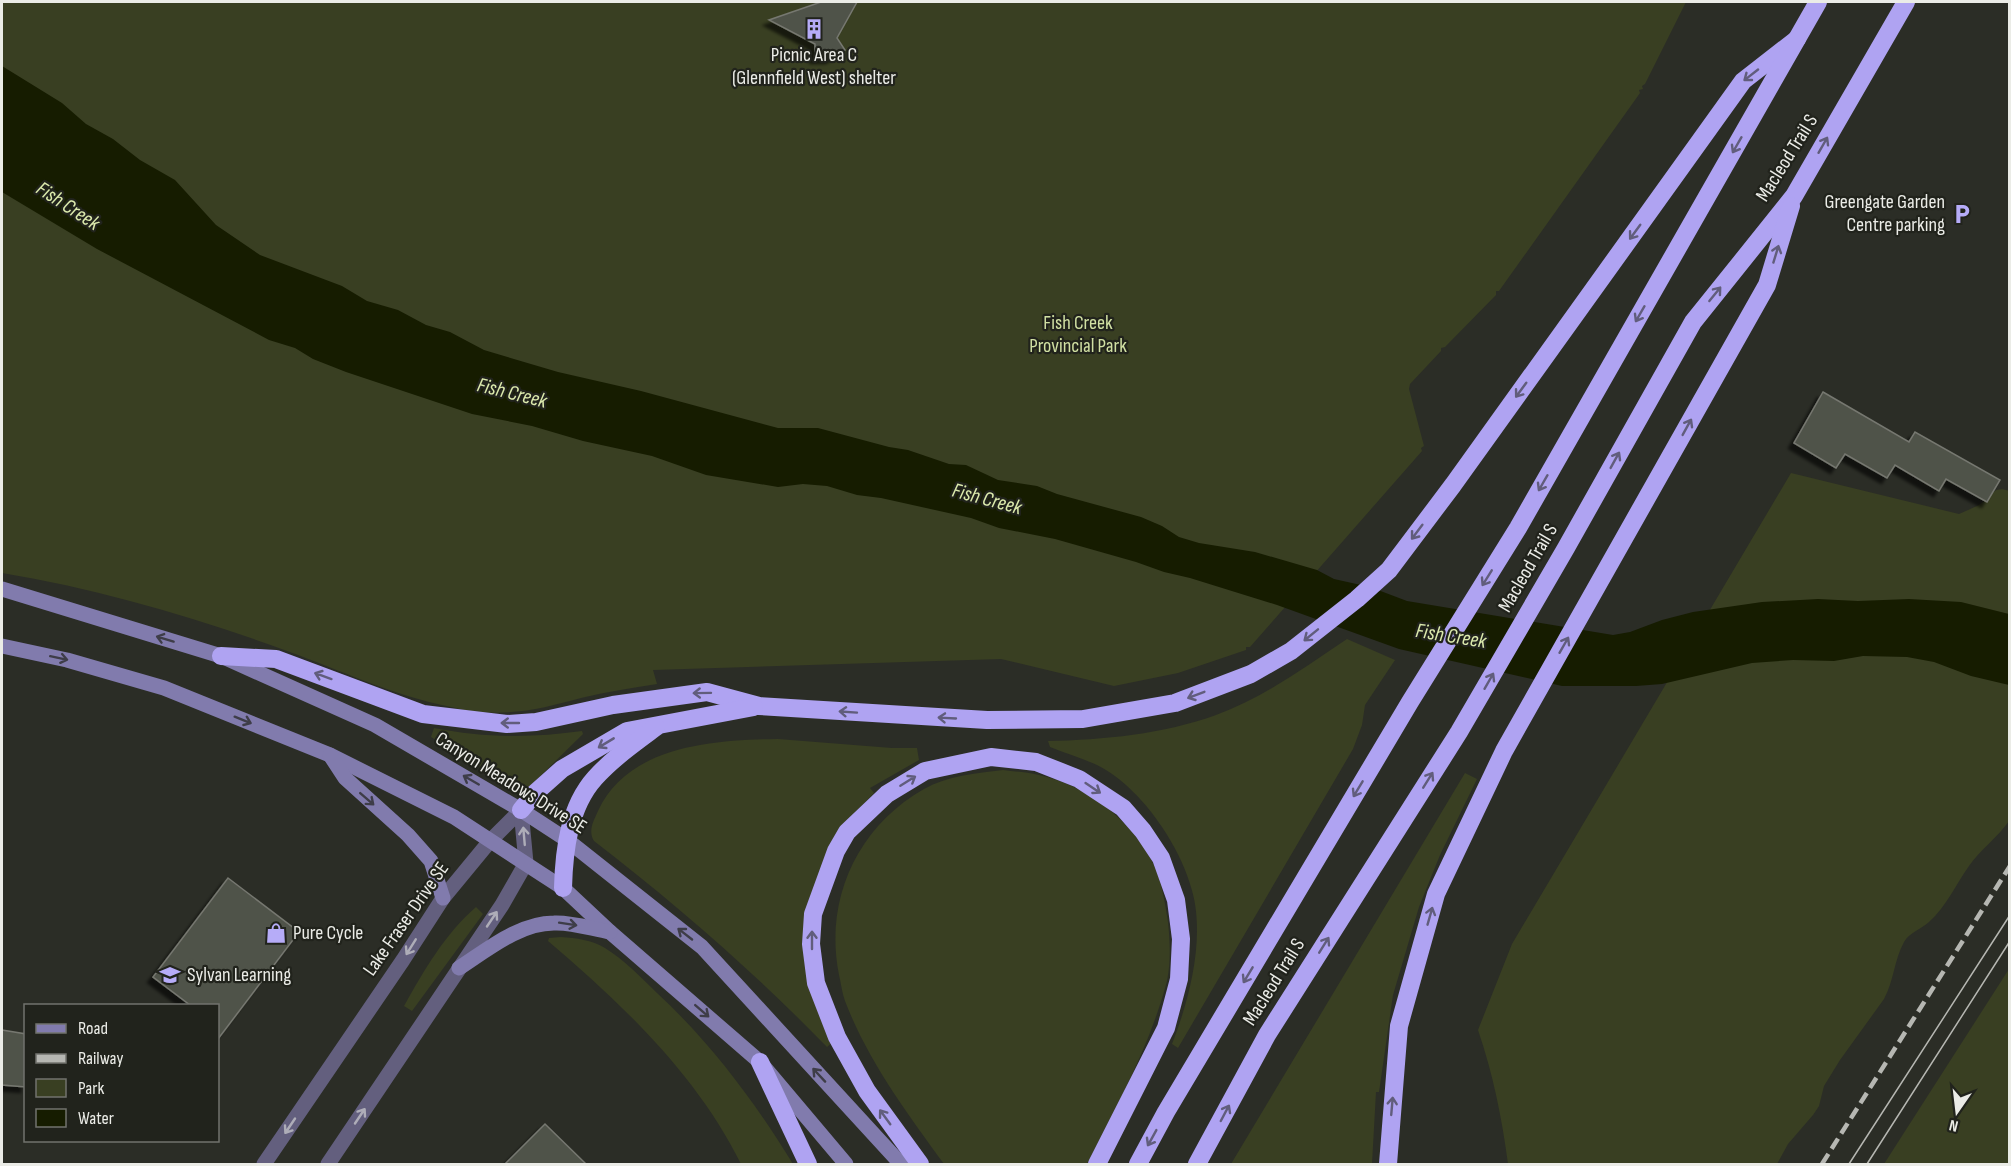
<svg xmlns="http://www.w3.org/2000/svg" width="2011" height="1166" font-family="'Sofia Sans Condensed',sans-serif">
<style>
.green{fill:#393f22}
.water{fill:#161c00}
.building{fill:#50524a;stroke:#767870;stroke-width:1.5;filter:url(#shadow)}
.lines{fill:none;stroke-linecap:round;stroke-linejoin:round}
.street{stroke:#635f7e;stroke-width:15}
.secondary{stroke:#817bad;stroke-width:15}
.highway{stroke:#afa3f2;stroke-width:18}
.tram{stroke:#b6b7b2;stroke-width:1.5}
.rail{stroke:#b6b7b2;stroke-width:4.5;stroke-dasharray:12 6;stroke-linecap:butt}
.oneway{stroke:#615d7c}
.oneway2{stroke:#3e3d48}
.oneway3{stroke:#aeadb8}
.labels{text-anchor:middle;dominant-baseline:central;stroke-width:4.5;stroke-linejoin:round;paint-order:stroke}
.poi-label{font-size:20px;fill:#ebece7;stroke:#21231c;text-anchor:start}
.street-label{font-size:20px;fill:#ebece7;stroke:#21231c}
.park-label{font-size:20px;fill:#d1e0a3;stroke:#21231c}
.water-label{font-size:21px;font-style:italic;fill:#dceaad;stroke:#21231c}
</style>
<defs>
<filter id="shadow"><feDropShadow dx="-5.5" dy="5.5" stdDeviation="1.5" flood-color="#0009"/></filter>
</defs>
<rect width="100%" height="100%" fill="#2b2d26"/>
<g class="green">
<path d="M 2,2 L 1686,2 L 1645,84 L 1642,86 L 1643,89 L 1639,90 L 1640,93 L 1499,291 L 1496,291 L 1496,295 L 1445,347 L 1441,348 L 1441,351 L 1410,384 L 1409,389 L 1424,446 L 1421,448 L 1422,451 L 1250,647 L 1246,647 L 1246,650 L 1178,673 L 1114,686 L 1001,659 L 653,670 L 657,684 C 632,688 606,692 581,698 C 548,707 517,715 482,712 C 472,712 461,709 451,707 C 391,695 343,671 287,651 C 195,617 98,589 2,573 Z"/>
<path d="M 1791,473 L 1959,514 C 1965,511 1971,509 1977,506 C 1990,500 1992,484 2009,491 L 2009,821 C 1998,837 1981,849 1969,866 C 1956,884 1946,907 1929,922 C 1920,930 1910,932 1904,942 C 1894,960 1894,981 1884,999 L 1840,1060 L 1824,1086 L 1819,1106 L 1813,1115 L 1788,1144 L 1777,1164 L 1508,1164 C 1502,1118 1493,1074 1478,1030 L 1512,944 Z"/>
<path d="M 1347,639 L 1395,660 L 1365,705 L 1362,725 L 1353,749 L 1178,1048 L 1172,1044 C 1190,998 1207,933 1190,884 C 1184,864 1174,845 1162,827 C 1147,804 1122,777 1097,765 C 1082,758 1065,753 1050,747 L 1048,741 C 1103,740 1164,734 1216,715 C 1263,698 1305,667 1347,639 Z"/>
<path d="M 434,728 C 484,738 532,738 582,731 L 583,734 L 526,790 L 519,790 L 431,737 Z"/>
<path d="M 778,739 L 892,748 L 917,748 L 919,760 L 870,788 L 874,793 L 846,822 L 810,912 L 835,1040 L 827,1047 C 754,972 677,905 594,841 C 588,831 593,822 598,811 C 628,745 715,740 778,739 Z"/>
<path d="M 1003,770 C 1015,772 1027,772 1039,775 C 1086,785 1133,821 1154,865 C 1162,883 1165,903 1168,922 C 1170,941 1171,962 1167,981 C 1150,1046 1117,1105 1087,1164 L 944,1164 C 907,1113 868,1061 845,1001 C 842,993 841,983 839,975 C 824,900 857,827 924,789 C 947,776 976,773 1003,770 Z"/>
<polygon points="1465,773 1477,779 1440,855 1419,907 1393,995 1379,1092 1376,1092 1372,1164 1231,1164"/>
<path d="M 476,907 L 483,914 L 412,1011 L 404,1006 C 424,970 445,934 476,907 Z"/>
<path d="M 561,937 C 576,938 592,940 605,948 C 624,960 641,977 657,993 C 711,1043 755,1102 793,1164 L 741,1164 C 697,1075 623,1005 548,941 L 549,938 Z"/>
<polygon points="2009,969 2009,1164 1884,1164"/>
</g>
<polygon class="water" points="2,66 62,103 86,124 113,139 140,160 175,180 216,225 260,255 342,286 367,301 398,310 426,325 450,332 484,350 558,372 641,391 778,428 818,428 889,447 908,450 949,464 966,465 998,480 1037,486 1057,494 1141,517 1162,526 1179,537 1199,543 1255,552 1317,570 1334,579 1370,587 1407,601 1613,635 1630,632 1662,620 1693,612 1762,602 1818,599 1858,601 1909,599 1961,602 2009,614 2009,685 1971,676 1934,662 1907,657 1863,656 1834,661 1793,660 1752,663 1662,684 1636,686 1562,686 1399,649 1277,605 1190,578 1164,572 1136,562 1055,539 999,528 971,518 881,498 857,495 827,486 803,484 778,487 706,475 652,456 583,441 532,426 472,414 346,372 313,359 295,348 269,340 97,249 2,192"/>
<g class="building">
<polygon points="821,2 857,2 837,38 845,50 831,58 815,58 815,44 769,20"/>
<polygon points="1823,392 1909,442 1915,432 2000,480 1987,502 1946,479 1939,491 1895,465 1887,478 1845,454 1836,468 1794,443"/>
<polygon points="228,878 299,932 218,1039 218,1005 190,1005 153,977"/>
<polygon points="2,1030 26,1034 26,1087 2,1085"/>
<polygon points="545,1124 586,1164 505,1164"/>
</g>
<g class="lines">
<g class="street">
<polyline points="264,1164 403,960 443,898 490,841 521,810"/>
<polyline points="328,1164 502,905 526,863 521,810"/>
</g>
<g class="secondary">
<polyline points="2,589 221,656 375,725 521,810 567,840 702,947 901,1164"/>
<polyline points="2,646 67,660 164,688 330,755 454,817 563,888 610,932 760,1062 846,1164"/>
<polyline points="330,755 345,778 408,835 431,861 443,898"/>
<path d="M 459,968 C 487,950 519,923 554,923 C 572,922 592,929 610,932"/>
</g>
<g class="highway">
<polyline points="221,656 276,659 423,714 507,724 536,722 613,705 707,692 759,706 987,720 1083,719 1175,703 1251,674 1291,651 1357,599 1389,570 1453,485 1743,81 1797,39"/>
<polyline points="521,810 535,793 562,769 627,731 754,707"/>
<path d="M 563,888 C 564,850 569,807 595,778 C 613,758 635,743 656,727"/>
<polyline points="760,1062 808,1164"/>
<polyline points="920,1164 867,1091 837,1037 816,983 811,944 813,914 836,851 847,832 887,794 925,771 991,757 1036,762 1079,779 1123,808 1143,831 1161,858 1176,900 1181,939 1179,979 1166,1028 1097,1164"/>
<polyline points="1138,1164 1166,1112 1410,702 1518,528 1818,2"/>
<polyline points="1197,1164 1267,1035 1459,732 1566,548 1693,322 1794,196 1906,2"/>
<polyline points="1388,1164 1399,1026 1436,894 1504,751 1767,285 1791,206"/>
</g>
<g class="tram">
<polyline points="1849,1164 2010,915"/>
<polyline points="1867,1164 2010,941"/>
</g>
<polyline class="rail" points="1822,1164 2010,866"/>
</g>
<defs><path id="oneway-shaft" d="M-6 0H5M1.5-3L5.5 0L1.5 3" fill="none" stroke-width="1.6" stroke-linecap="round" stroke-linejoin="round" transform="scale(1.5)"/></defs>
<g class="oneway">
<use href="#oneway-shaft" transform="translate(1751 75) rotate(142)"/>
<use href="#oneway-shaft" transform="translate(1737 145) rotate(120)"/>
<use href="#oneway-shaft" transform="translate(1823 145) rotate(-60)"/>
<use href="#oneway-shaft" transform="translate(1635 232) rotate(126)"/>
<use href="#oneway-shaft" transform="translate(1776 254) rotate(-73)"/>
<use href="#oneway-shaft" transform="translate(1715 294) rotate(-51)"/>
<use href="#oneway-shaft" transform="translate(1640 314) rotate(120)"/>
<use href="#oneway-shaft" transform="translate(1521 390) rotate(126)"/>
<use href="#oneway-shaft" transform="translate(1687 427) rotate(-61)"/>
<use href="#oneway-shaft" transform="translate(1615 460) rotate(-61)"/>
<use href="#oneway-shaft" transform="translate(1543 483) rotate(120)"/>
<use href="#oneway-shaft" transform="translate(1417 532) rotate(127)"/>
<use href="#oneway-shaft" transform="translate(1487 578) rotate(122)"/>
<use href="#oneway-shaft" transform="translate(1311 635) rotate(141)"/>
<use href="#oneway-shaft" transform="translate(1564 645) rotate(-60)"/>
<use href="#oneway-shaft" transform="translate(323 676) rotate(-160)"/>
<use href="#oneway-shaft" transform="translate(1489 681) rotate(-60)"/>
<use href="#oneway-shaft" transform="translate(702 693) rotate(179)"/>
<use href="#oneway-shaft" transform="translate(1196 695) rotate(159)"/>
<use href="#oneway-shaft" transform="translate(848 712) rotate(-176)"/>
<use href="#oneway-shaft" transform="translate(947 718) rotate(-177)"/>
<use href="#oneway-shaft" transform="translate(510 723) rotate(180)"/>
<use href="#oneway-shaft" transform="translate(606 743) rotate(149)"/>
<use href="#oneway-shaft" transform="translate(1428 780) rotate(-58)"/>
<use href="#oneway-shaft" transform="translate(908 781) rotate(-32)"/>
<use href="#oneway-shaft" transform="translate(1093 788) rotate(34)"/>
<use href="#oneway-shaft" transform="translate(1358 789) rotate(121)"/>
<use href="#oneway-shaft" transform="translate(1430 916) rotate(-74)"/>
<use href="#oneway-shaft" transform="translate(812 940) rotate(-90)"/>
<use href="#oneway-shaft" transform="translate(1324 945) rotate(-58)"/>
<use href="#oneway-shaft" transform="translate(1248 975) rotate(121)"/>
<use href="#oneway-shaft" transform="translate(1392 1106) rotate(-85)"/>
<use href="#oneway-shaft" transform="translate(1225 1113) rotate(-62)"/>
<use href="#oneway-shaft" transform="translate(885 1117) rotate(-126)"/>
<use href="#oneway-shaft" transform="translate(1152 1138) rotate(119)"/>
</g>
<g class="oneway2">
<use href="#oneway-shaft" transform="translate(165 639) rotate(-163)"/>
<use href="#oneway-shaft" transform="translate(59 658) rotate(12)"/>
<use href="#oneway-shaft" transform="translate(243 720) rotate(22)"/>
<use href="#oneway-shaft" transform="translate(471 780) rotate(-150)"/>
<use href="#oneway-shaft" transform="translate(367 799) rotate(41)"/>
<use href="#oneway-shaft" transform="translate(568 924) rotate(9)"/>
<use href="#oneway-shaft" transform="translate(685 934) rotate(-142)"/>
<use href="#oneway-shaft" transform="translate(702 1011) rotate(41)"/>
<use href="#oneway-shaft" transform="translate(819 1075) rotate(-133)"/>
</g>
<g class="oneway3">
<use href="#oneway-shaft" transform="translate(524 836) rotate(-95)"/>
<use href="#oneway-shaft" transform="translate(492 919) rotate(-56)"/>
<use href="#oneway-shaft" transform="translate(411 947) rotate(122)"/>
<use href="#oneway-shaft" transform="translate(360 1116) rotate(-56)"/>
<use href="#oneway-shaft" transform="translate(290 1126) rotate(124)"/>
</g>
<defs>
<g id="building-bare" transform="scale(1.62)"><path d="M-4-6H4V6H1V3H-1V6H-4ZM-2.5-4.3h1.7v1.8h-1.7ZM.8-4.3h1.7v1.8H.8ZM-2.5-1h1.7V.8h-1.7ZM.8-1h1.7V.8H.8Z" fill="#b6acf8" stroke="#21231c" stroke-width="2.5" paint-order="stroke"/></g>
<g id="parking-bare" transform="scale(1.62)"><path d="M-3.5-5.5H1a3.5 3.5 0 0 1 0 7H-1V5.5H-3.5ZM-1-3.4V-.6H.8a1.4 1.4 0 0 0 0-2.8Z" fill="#b6acf8" stroke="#21231c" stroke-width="2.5" paint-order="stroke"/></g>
<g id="shop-bare" transform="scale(1.62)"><path d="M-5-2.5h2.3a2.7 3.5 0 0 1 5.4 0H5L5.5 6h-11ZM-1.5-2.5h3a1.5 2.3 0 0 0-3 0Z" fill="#b6acf8" stroke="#21231c" stroke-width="2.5" paint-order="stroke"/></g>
<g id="school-bare" transform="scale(1.62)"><path d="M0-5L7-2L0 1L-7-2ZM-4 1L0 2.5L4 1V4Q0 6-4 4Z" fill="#b6acf8" stroke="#21231c" stroke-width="2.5" paint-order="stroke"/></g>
</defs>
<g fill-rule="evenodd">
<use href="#building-bare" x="814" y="29"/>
<use href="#parking-bare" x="1962" y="214"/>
<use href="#shop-bare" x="276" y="933"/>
<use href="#school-bare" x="170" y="975"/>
</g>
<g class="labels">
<g class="poi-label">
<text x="814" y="55" text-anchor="middle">Picnic Area C<tspan x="814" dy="23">(Glennfield West) shelter</tspan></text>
<text x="1945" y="202" text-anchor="end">Greengate Garden<tspan x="1945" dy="23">Centre parking</tspan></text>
<text x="293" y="933">Pure Cycle</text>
<text x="187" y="975">Sylvan Learning</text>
</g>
<g class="street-label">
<text transform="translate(1787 158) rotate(-58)">Macleod Trail S</text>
<text transform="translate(1528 568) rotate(-60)">Macleod Trail S</text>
<text transform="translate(511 783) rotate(32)">Canyon Meadows Drive SE</text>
<text transform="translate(406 919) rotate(-55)">Lake Fraser Drive SE</text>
<text transform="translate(1274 982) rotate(-58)">Macleod Trail S</text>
</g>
<g class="park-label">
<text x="1078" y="323">Fish Creek<tspan x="1078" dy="23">Provincial Park</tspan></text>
</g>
<g class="water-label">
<text transform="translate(68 206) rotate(33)">Fish Creek</text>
<text transform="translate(512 393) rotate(14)">Fish Creek</text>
<text transform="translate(987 499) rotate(15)">Fish Creek</text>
<text transform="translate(1451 636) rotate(9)">Fish Creek</text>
</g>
</g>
<rect width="2011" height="1166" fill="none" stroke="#ebece7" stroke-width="6"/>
<rect x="24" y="1004" width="195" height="138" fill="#21231c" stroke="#72736d" stroke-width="1.5"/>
<rect x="36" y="1024" width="30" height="9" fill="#817bad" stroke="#72736d" stroke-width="1.5"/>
<text x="78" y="1034" font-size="18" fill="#ebece7">Road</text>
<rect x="36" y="1054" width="30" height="9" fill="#b6b7b2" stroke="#72736d" stroke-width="1.5"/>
<text x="78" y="1064" font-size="18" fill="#ebece7">Railway</text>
<rect x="36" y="1079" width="30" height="18" fill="#393f22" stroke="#72736d" stroke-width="1.5"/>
<text x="78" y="1094" font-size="18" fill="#ebece7">Park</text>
<rect x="36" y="1109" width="30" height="18" fill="#161c00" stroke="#72736d" stroke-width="1.5"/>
<text x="78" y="1124" font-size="18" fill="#ebece7">Water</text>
<g transform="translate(1957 1112) rotate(194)" stroke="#21231c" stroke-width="4.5" paint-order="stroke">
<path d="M0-4.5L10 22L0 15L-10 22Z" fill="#ebece7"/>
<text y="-9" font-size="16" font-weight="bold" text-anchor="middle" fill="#ebece7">N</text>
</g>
</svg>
